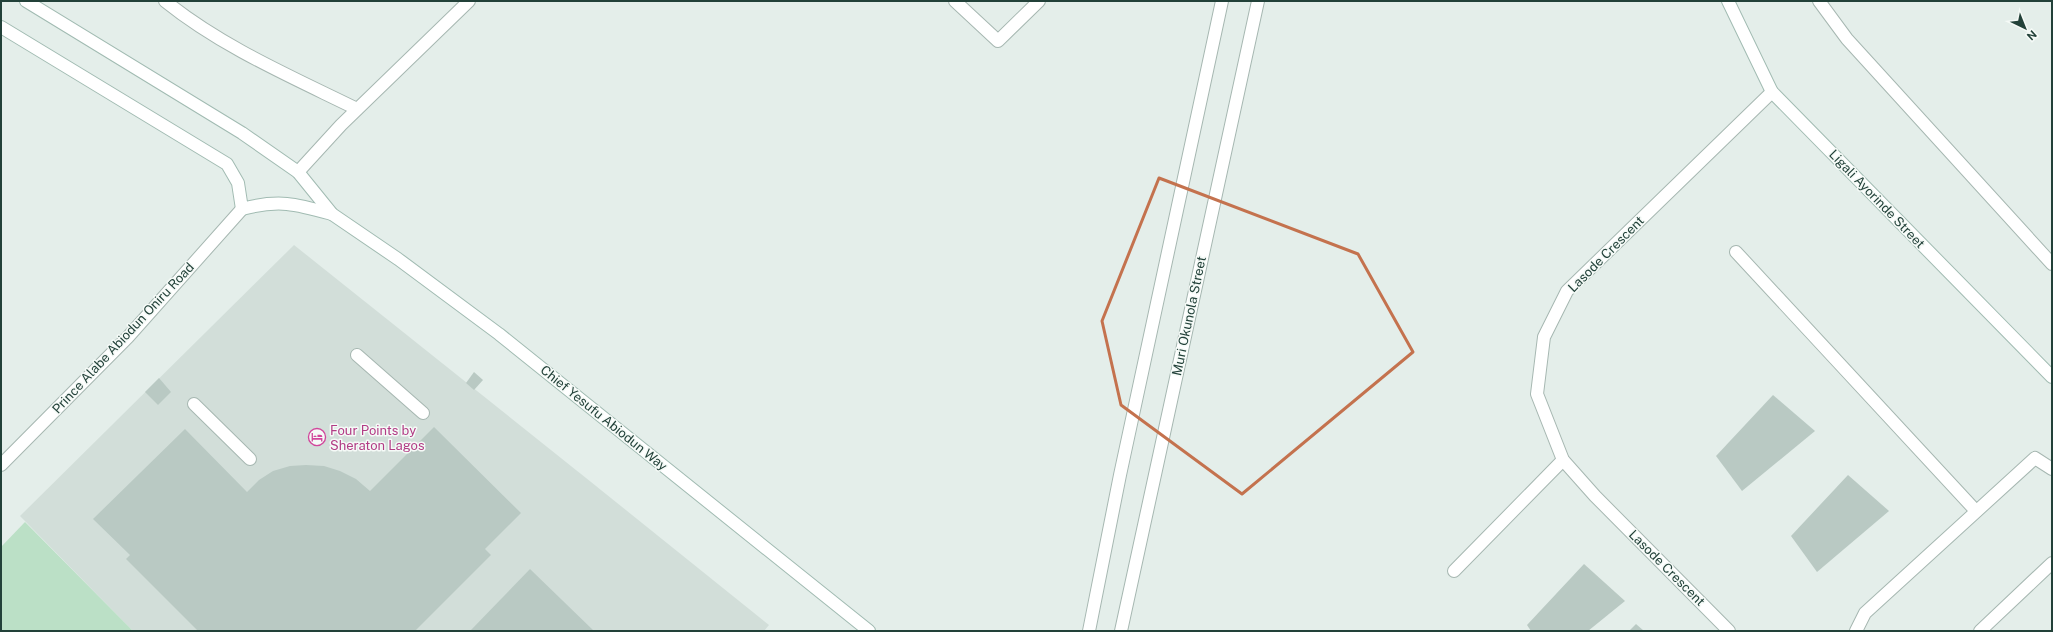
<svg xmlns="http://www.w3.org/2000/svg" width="2053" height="632" font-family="'Public Sans',sans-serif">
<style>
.built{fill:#d2ded9}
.green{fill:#bbe0c6}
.building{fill:#b9c9c3}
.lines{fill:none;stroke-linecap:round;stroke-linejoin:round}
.lane-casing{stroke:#a6b7b1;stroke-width:14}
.street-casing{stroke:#a6b7b1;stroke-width:14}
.secondary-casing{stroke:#a1bbb2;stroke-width:14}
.lane{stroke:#fff;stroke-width:12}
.street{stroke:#fff;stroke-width:12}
.secondary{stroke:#fff;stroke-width:12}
.marked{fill:none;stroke:#c4724e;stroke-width:3;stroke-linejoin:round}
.labels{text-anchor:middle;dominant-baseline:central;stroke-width:3;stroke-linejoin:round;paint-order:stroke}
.street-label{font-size:13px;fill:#224139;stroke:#f5faf7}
.hotel-label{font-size:13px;fill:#b23c85;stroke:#f5faf7;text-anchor:start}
</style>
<rect width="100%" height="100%" fill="#e4eeea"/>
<polygon class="built" points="294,245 591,482 769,625 764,631 133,631 20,516"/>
<polygon class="green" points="25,522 133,631 1,631 1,547"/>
<g class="building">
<polygon points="474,372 483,380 474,390 466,383"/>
<polygon points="159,378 171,392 158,405 145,392"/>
<polygon points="1773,395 1815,431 1742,491 1716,456"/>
<polygon points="434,427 521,513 485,549 491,555 415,631 198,631 126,559 130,555 93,519 185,429 247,492 259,480 273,471 290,466 306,465 324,466 340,471 356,479 370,491"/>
<polygon points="1848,475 1889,511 1817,572 1791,536"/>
<polygon points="1584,564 1625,601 1588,631 1531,631 1527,625"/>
<polygon points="530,569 594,631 470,631"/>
<polygon points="1636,624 1644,631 1629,631"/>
</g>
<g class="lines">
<g class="lane-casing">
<g id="lane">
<path d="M 165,1 C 222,47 292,77 357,109"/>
<polyline points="955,1 998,41 1039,1"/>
<polyline points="1819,1 1847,39 2052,264"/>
<polyline points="298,172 341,125 469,1"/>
<polyline points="1736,252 1976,511"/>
<polyline points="357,355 423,413"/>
<polyline points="194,404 250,459"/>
<polyline points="1454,571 1563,460"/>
<polyline points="1856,631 1865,613 2035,458 2052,469"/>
<polyline points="1980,631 2052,563"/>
</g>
</g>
<g class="street-casing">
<g id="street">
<polyline points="1,465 128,337 242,209"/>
<polyline points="1089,631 1120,475 1222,1"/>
<polyline points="1121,631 1258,1"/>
<polyline points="1729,631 1595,496 1563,460 1537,394 1544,337 1567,291 1772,92"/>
</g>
</g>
<g class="secondary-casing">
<g id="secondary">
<polyline points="26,1 242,133 298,172 332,214 398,259 499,334 869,631"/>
<polyline points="1728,1 1772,92 2052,377"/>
<path d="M 1,27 L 227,164 L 238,183 L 242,209 C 279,199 296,204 332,214"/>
</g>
</g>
<use href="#lane" class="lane"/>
<use href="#street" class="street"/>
<use href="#secondary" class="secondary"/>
</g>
<path class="marked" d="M 1159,178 L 1358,254 L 1413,352 L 1242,494 L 1121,405 L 1102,321 Z"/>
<defs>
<g id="hotel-ring" transform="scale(0.9)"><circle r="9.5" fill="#f5faf7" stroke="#d1479c" stroke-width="1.5"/><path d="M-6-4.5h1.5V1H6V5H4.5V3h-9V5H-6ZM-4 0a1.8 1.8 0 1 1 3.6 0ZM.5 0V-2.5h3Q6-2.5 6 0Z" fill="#d1479c"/></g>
</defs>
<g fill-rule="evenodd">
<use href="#hotel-ring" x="317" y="437"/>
</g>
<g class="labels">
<g class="street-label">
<text transform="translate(1877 199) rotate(46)">Ligali Ayorinde Street</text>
<text transform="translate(1606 254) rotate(-45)">Lasode Crescent</text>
<text transform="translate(1189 316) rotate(-78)">Muri Okunola Street</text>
<text transform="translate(123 338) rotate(-47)">Prince Alabe Abiodun Oniru Road</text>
<text transform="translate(604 418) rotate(39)">Chief Yesufu Abiodun Way</text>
<text transform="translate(1667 568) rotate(45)">Lasode Crescent</text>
</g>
<g class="hotel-label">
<text x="330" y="430">Four Points by<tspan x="330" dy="15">Sheraton Lagos</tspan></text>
</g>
</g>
<rect width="2053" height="632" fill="none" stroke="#224139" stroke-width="4"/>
<g transform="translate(2025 28) rotate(137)" stroke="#f5faf7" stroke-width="3" paint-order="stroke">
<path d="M0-3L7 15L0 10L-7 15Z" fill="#224139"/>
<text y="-6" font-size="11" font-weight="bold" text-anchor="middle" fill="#224139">N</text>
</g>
</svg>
